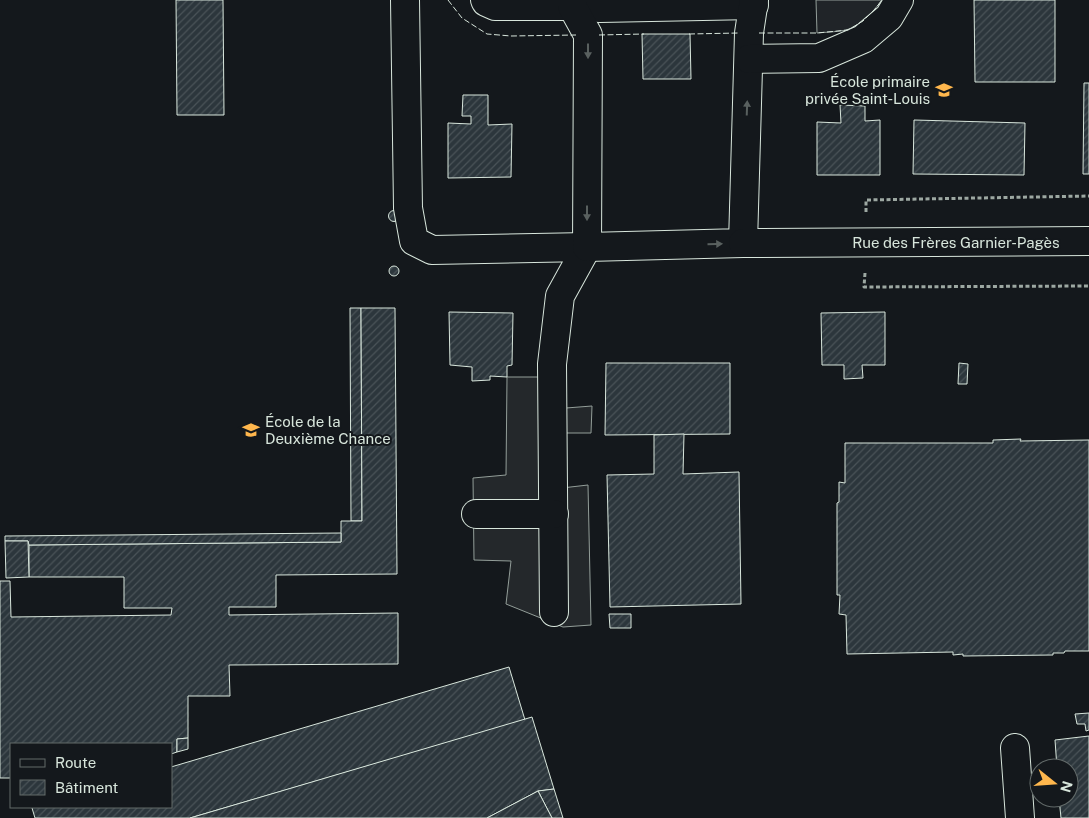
<svg xmlns="http://www.w3.org/2000/svg" width="1089" height="818" font-family="'Public Sans',sans-serif">
<style>
.garden{fill:#202428;stroke:#939e99}
.parking{fill:#24282b;stroke:#939e99}
.building{fill:url(#building-hatch);stroke:#d8e6dc}
.lines{fill:none;stroke-linecap:round;stroke-linejoin:round}
.minor-casing{stroke:#d8e6dc;stroke-width:30}
.path{stroke:#9da8a2;stroke-width:3;stroke-dasharray:4 2.5;stroke-linecap:butt}
.minor{stroke:#14181c;stroke-width:28}
.fence{stroke:#d8e6dc;stroke-width:1;stroke-dasharray:6 2.5;stroke-linecap:butt}
.oneway{fill:#59605f}
.labels{text-anchor:middle;dominant-baseline:central;stroke-width:4;stroke-linejoin:round;paint-order:stroke}
.poi-label{font-size:15px;fill:#d8e6dc;stroke:#14181c;text-anchor:end}
.street-label{font-size:15px;fill:#d8e6dc;stroke:#14181c}
</style>
<defs>
<pattern id="building-hatch" width="6" height="6" patternUnits="userSpaceOnUse" patternTransform="scale(1.25)"><rect width="6" height="6" fill="#2c363c"/><path d="M-1 1l2-2M0 6l6-6M5 7l2-2" fill="none" stroke="#4a5358"/></pattern>
</defs>
<rect width="100%" height="100%" fill="#14181c"/>
<path class="garden" d="M 816,0 L 882,0 C 873,12 862,24 849,29 C 841,32 826,32 817,33 Z"/>
<polygon class="parking" points="507,377 552,377 553,409 592,406 591,433 553,433 553,489 588,485 591,625 563,627 506,604 511,561 474,560 473,478 506,475"/>
<g class="building">
<polygon points="176,0 223,0 224,115 177,115"/>
<polygon points="974,0 1055,0 1055,82 975,82"/>
<polygon points="642,34 690,34 691,79 643,79"/>
<polygon points="1084,83 1089,83 1089,174 1083,174"/>
<polygon points="463,95 488,95 488,125 512,124 511,177 448,178 448,123 471,124 471,116 462,116"/>
<polygon points="840,105 865,106 865,121 880,120 880,175 817,175 817,122 841,123"/>
<polygon points="914,120 1025,123 1024,175 913,174"/>
<circle cx="394" cy="216" r="5.5"/>
<circle cx="394" cy="271" r="5"/>
<polygon points="350,308 361,308 362,521 351,521"/>
<polygon points="361,308 395,308 397,574 276,575 276,607 229,607 229,615 398,613 398,664 229,665 230,696 188,696 188,738 177,739 177,752 171,754 171,744 11,744 11,778 0,778 0,581 10,581 11,617 171,615 172,608 124,608 124,577 29,577 29,545 341,542 341,521 362,521"/>
<polygon points="449,312 513,313 512,365 507,366 507,377 490,376 490,380 472,381 472,367 450,365"/>
<polygon points="885,312 885,365 862,365 863,378 844,379 844,365 822,365 821,313"/>
<polygon points="606,363 730,363 730,434 605,435"/>
<polygon points="959,363 968,364 967,384 958,384"/>
<polygon points="684,434 683,474 739,472 741,604 610,607 607,475 654,474 654,435"/>
<polygon points="1021,439 1020,441 1089,440 1089,651 1065,651 1064,653 1053,653 1053,655 963,656 963,654 953,655 953,652 847,654 846,615 839,614 840,595 837,595 837,503 839,502 839,482 845,483 845,443 993,443 993,440"/>
<polygon points="341,533 341,542 29,545 28,541 5,541 5,536"/>
<polygon points="5,541 28,541 29,577 6,578"/>
<polygon points="609,614 631,614 631,628 610,628"/>
<polygon points="509,667 525,720 190,818 35,818 32,808 35,807 171,807 171,767"/>
<polygon points="1089,713 1089,730 1086,731 1085,724 1077,724 1075,714"/>
<polygon points="532,717 554,789 538,791 487,818 190,818"/>
<polygon points="1089,736 1089,818 1061,818 1059,798 1069,798 1069,768 1057,768 1055,740"/>
<polygon points="188,738 188,749 177,752 177,739"/>
<polygon points="554,789 563,818 552,818 538,791"/>
<polygon points="538,791 552,818 487,818"/>
</g>
<g class="lines">
<g class="minor-casing">
<g id="minor">
<polyline points="405,0 408,208 414,241 432,250 587,247 560,296 552,364 554,612"/>
<polyline points="485,0 486,2 495,6 572,6 600,8 754,5"/>
<polyline points="572,0 572,6 588,35 587,247 743,243 749,33 754,0"/>
<polyline points="749,59 819,58 863,39 889,17 899,0"/>
<polyline points="743,243 1089,241"/>
<polyline points="476,514 554,514"/>
<polyline points="1015,748 1020,818"/>
</g>
</g>
<g class="path">
<polyline points="866,212 866,200 1089,196"/>
<polyline points="865,273 864,287 1089,286"/>
</g>
<use href="#minor" class="minor"/>
<g class="fence">
<polyline points="448,0 462,18 487,34 511,36 576,35"/>
<polyline points="759,33 817,33 848,30 863,21 875,9 882,0"/>
<polyline points="689,34 739,33"/>
<polyline points="599,35 644,34"/>
</g>
</g>
<defs><path id="oneway-solid" d="M-6-.8H1V-3.2L6.5 0L1 3.2V.8H-6Z" transform="scale(1.25)"/></defs>
<g class="oneway">
<use href="#oneway-solid" transform="translate(588 51) rotate(90)"/>
<use href="#oneway-solid" transform="translate(747 108) rotate(-88)"/>
<use href="#oneway-solid" transform="translate(587 213) rotate(90)"/>
<use href="#oneway-solid" transform="translate(715 244) rotate(-2)"/>
</g>
<defs>
<g id="school-bare" transform="scale(1.35)"><path d="M0-5L7-2L0 1L-7-2ZM-4 1L0 2.5L4 1V4Q0 6-4 4Z" fill="#ffb74d" stroke="#14181c" stroke-width="2.5" paint-order="stroke"/></g>
<g id="university-bare" transform="scale(1.35)"><path d="M0-5L7-2L0 1L-7-2ZM-4 1L0 2.5L4 1V4Q0 6-4 4Z" fill="#ffb74d" stroke="#14181c" stroke-width="2.5" paint-order="stroke"/></g>
</defs>
<g fill-rule="evenodd">
<use href="#school-bare" x="944" y="90"/>
<use href="#university-bare" x="251" y="430"/>
</g>
<g class="labels">
<g class="poi-label">
<text x="930" y="81">École primaire<tspan x="930" dy="17">privée Saint-Louis</tspan></text>
<text x="265" y="421" text-anchor="start">École de la<tspan x="265" dy="17">Deuxième Chance</tspan></text>
</g>
<g class="street-label">
<text x="956" y="242">Rue des Frères Garnier-Pagès</text>
</g>
</g>
<rect x="10" y="743" width="162" height="65" fill="#14181c" stroke="#626a69"/>
<rect x="20" y="759" width="25" height="8" fill="#14181c" stroke="#626a69"/>
<text x="55" y="768" font-size="15" fill="#d8e6dc">Route</text>
<rect x="20" y="780" width="25" height="15" fill="url(#building-hatch)" stroke="#626a69"/>
<text x="55" y="793" font-size="15" fill="#d8e6dc">Bâtiment</text>
<g transform="translate(1054 783) rotate(107)"><circle r="24" fill="#14181c" stroke="#626a69"/>
<path d="M0-4L9 19L0 12L-9 19Z" fill="#ffb74d"/>
<text y="-8" font-size="14" font-weight="bold" text-anchor="middle" fill="#d8e6dc">N</text>
</g>
</svg>
